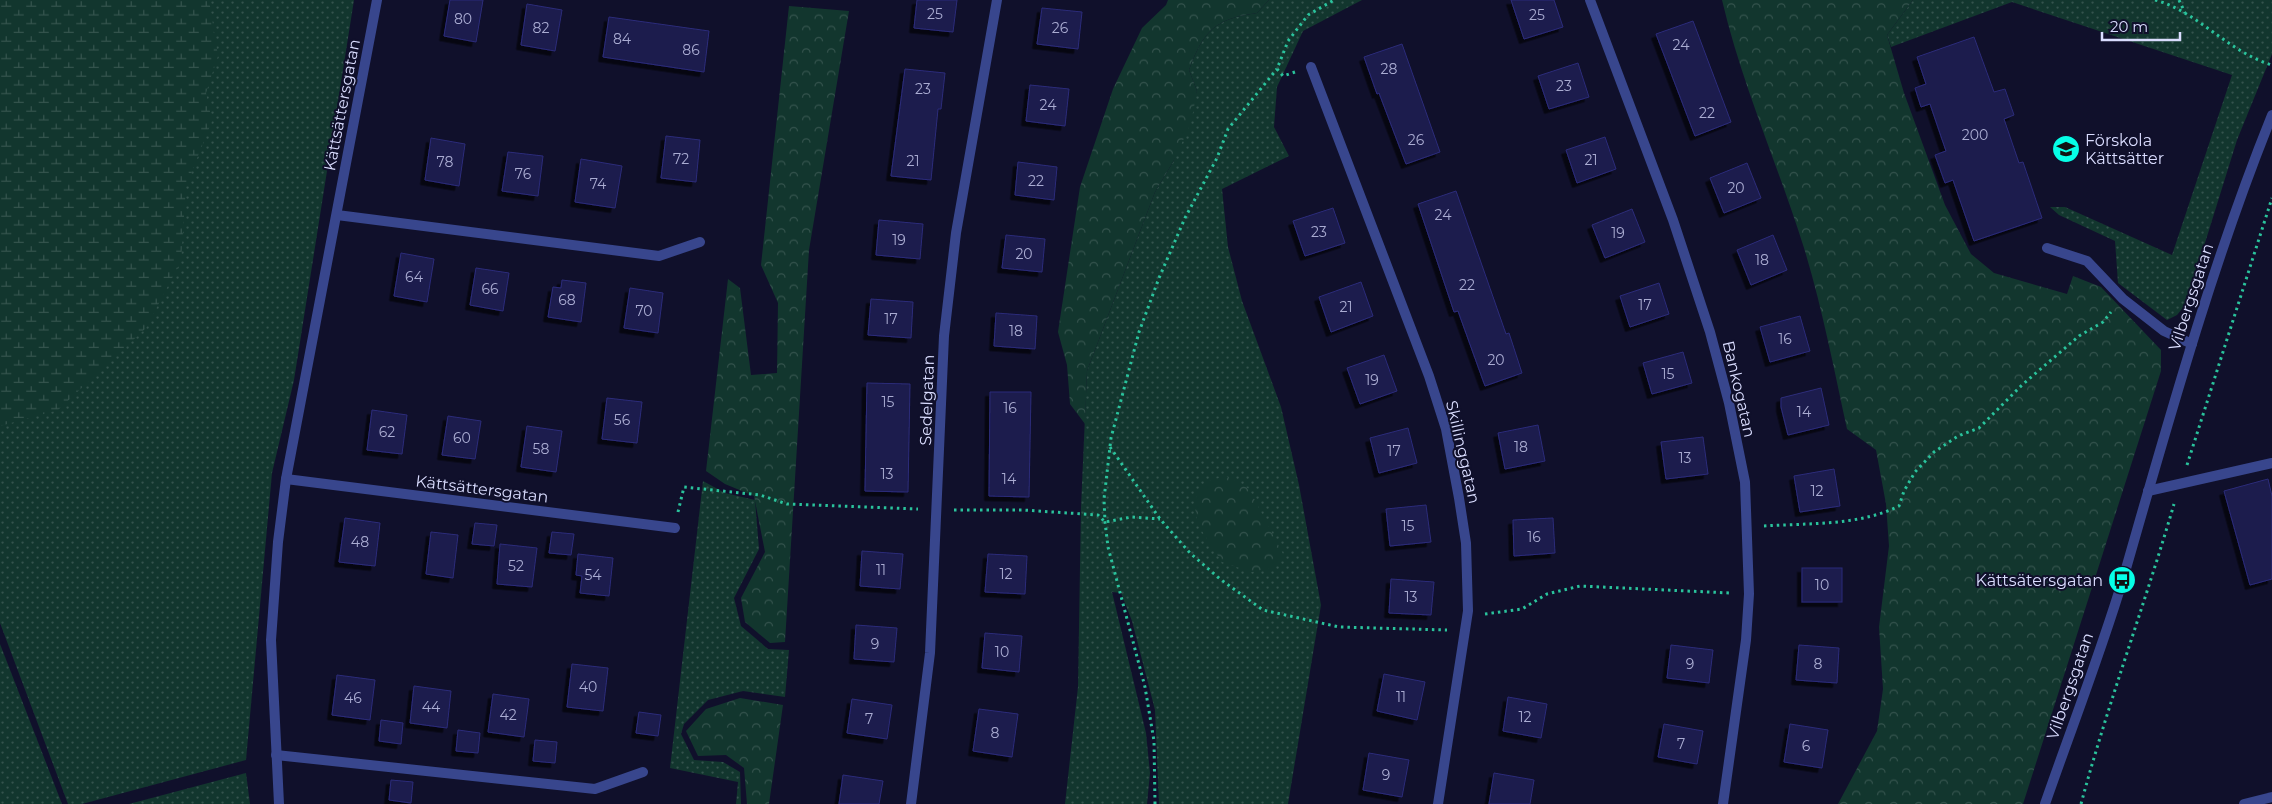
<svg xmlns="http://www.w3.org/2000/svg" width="2272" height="804" font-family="Montserrat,sans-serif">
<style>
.grass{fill:url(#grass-dots)}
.forest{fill:url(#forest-crowns)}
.wetland{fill:url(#wetland-marsh)}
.building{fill:#1b1b4d;stroke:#2c2c7a;filter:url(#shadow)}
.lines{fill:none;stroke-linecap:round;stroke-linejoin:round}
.path{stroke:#2ac39c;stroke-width:3;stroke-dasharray:2.5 4;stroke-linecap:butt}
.service{stroke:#38468d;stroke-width:10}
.minor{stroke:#38468d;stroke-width:10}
.labels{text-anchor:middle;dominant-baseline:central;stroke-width:4;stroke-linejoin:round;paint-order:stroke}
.number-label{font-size:14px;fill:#aaacd2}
.street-label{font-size:16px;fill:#daddff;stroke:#10102b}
.poi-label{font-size:16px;fill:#daddff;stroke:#10102b;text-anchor:start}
</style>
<defs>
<pattern id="grass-dots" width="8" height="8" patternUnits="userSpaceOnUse" patternTransform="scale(1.25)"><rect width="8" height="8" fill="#12362e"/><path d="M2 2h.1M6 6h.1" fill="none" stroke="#34534d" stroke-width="1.8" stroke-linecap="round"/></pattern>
<pattern id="forest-crowns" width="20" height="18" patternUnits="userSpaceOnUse" patternTransform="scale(1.25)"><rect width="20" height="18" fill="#12362e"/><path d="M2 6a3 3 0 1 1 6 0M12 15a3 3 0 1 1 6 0" fill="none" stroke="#34534d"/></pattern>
<pattern id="wetland-marsh" width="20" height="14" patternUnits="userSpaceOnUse" patternTransform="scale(1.25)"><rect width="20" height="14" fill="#12362e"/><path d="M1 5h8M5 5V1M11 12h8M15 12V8" fill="none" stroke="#34534d"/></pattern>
<filter id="shadow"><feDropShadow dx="-4.5" dy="4.5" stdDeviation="0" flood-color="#0009"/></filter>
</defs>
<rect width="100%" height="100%" fill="#10102b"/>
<g class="grass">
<polygon points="4,0 354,0 294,380 272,473 246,760 82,804 68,804 0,623 0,121"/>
<path d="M 1269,0 L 1362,0 L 1303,31 L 1277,87 L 1274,127 L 1289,156 L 1222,189 L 1228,247 L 1242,301 L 1281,407 L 1299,485 L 1321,605 L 1288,804 L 1159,804 L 1155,710 L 1132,621 L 1121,593 L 1112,592 L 1146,733 L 1150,773 L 1147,804 L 1065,804 L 1078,687 L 1081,507 L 1087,371 L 1155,192 L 1173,162 L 1197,91 L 1189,70 C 1204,30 1215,19 1257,13 Z"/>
<polygon points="1913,0 2272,0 2272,54 2237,140 2186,304 2177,315 2167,320 2118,283 2115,241 2059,215 2050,207 2065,207 2172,255 2232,75 2012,2 1891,47 1887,35"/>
<polygon points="703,481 725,493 755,500 759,549 734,598 741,626 768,649 789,650 785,697 743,691 708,700 684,724 681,734 694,760 723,762 740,772 741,804 736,804 738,782 670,768"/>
<polygon points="0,644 62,804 0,804"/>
<polygon points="246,773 250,804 129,804"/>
</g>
<g class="forest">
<path d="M 1168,0 L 1269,0 L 1257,13 C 1215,19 1204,30 1189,70 L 1197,91 L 1191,123 L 1173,162 L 1155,192 L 1087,371 L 1085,424 L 1070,404 L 1067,365 L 1058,332 L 1080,187 L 1113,89 L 1142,28 L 1166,5 Z"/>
<path d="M 1722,0 L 1913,0 L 1887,35 L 1904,93 L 1945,205 L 1971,254 L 1994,273 L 2067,294 L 2073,276 L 2101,287 L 2161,350 L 2161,371 L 2023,804 L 1838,804 L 1877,731 L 1883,689 L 1879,627 L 1889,546 L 1886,504 L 1876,450 L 1847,429 C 1834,369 1822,307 1804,248 C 1778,165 1742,85 1722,0 Z"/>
<polygon points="789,6 849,11 809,250 785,642 770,643 745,622 741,598 765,552 754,496 725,484 706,471 728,279 740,288 751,375 777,373 778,303 761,265"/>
<polygon points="1226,476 1249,489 1283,554 1274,568 1251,572 1222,562 1198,525 1194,502 1199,491 1209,481"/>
<polygon points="740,698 783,705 769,804 747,804 744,768 726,755 698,756 686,731 706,709"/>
</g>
<polygon class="wetland" points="0,0 209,0 218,56 206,93 212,121 186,186 181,261 146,328 58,410 0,426"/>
<g class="building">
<polygon points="450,0 483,0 476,42 444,36"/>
<polygon points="917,0 957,0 953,32 914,28"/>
<polygon points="1511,0 1554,0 1563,27 1524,39"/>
<polygon points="527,4 562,10 555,51 521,45"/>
<polygon points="1042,8 1082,12 1078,49 1037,44"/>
<polygon points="609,17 709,31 704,72 603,57"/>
<polygon points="1693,21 1731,122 1695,136 1656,34"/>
<polygon points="1974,37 1994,92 2005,89 2014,115 2004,119 2019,163 2023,162 2042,218 1974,241 1953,180 1945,183 1935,155 1946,151 1930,104 1921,107 1915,88 1926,84 1917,57"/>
<polygon points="1402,44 1440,152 1406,164 1379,93 1377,94 1364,57"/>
<polygon points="1578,63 1589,97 1549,109 1538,76"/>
<polygon points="905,69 945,73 941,109 938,109 931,180 891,176"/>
<polygon points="1030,85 1069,89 1065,126 1026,121"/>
<polygon points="666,136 700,140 696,182 661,178"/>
<polygon points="1605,137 1616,169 1577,183 1566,150"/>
<polygon points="431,138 465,144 459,186 425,180"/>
<polygon points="508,152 543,156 538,196 502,191"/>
<polygon points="581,159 622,166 615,208 575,202"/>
<polygon points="1018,162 1057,167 1054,200 1015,195"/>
<polygon points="1747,163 1761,198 1724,213 1710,178"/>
<polygon points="1456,191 1506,334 1509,333 1522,373 1485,386 1458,311 1454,312 1418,204"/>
<polygon points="1333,208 1345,243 1305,256 1293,221"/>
<polygon points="1632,209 1645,242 1605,258 1592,225"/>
<polygon points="879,220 923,224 920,259 876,255"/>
<polygon points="1006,235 1045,239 1042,272 1002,268"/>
<polygon points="1773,235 1787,270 1751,285 1737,250"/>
<polygon points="401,253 434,259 427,302 394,296"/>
<polygon points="476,268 509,273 503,311 470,305"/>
<polygon points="562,280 586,283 581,322 548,317 553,287 561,288"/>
<polygon points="1361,282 1373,316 1331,332 1319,297"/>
<polygon points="1659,283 1669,314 1630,327 1620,296"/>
<polygon points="630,288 663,293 658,333 624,328"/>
<polygon points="871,299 913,302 911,338 868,335"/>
<polygon points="996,313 1037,316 1035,349 994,346"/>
<polygon points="1800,316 1810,351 1770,362 1760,327"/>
<polygon points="1683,352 1692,383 1652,394 1643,363"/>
<polygon points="1384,355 1397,391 1360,404 1347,368"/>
<polygon points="867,383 910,384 908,492 865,491"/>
<polygon points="1821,388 1829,425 1788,435 1781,407 1781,398"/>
<polygon points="990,392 1031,392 1029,497 989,496"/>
<polygon points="607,398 642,402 637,443 602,439"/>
<polygon points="372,410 407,415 402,454 367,450"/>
<polygon points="448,416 481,421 475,459 442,455"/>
<polygon points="1538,425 1545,461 1505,469 1498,433"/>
<polygon points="527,426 562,431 556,472 521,467"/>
<polygon points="1408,428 1417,463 1379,473 1370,438"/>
<polygon points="1703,437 1708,474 1666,479 1661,442"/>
<polygon points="1834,469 1840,506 1800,512 1794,476"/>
<polygon points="2268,479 2272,496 2272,579 2250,585 2224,491"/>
<polygon points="1426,505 1431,542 1390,546 1386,509"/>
<polygon points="345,518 380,523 375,566 339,562"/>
<polygon points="1553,518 1555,553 1514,556 1513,520"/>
<polygon points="475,523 497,525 494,546 472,544"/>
<polygon points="431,532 458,535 453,578 426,574"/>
<polygon points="552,532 574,534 571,555 549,553"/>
<polygon points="500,544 537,548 532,587 497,584"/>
<polygon points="862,551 903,554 900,589 860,586"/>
<polygon points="578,554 613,558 609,596 580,593 582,576 576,575"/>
<polygon points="988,554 1027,556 1025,594 985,592"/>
<rect x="1802" y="568" width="40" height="34"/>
<polygon points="1391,579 1434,582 1431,615 1389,613"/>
<polygon points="856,625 897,628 894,662 854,659"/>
<polygon points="985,633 1022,636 1019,672 982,668"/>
<polygon points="1671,645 1713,650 1709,683 1667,678"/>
<polygon points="1799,645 1839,648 1837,683 1796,680"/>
<polygon points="572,664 608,668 603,711 567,707"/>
<polygon points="1384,674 1425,682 1417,720 1377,711"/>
<polygon points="337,675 375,680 370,720 332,715"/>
<polygon points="414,686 451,691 447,728 410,723"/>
<polygon points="493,694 529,699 524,737 488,732"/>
<polygon points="1508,697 1547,704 1541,738 1503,731"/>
<polygon points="852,699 892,705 887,739 847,733"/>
<polygon points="979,709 1018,714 1012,757 973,751"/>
<polygon points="639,712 661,715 658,736 636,733"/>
<polygon points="381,720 403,723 401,744 379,741"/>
<polygon points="1664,724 1703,731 1697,764 1658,757"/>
<polygon points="1790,724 1828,730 1822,768 1784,762"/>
<polygon points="458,730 480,733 478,753 456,751"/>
<polygon points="535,740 557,742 555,763 533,761"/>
<polygon points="1369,753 1409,760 1402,797 1363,790"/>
<polygon points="1494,773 1534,780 1530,804 1489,804"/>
<polygon points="843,775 883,781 879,804 839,804"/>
<polygon points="391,780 413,782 411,803 389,800"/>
</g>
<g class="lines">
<g class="path">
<path d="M 2155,0 C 2197,11 2228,52 2272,65"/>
<polyline points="2179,0 2185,13"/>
<polyline points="1295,72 1283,76 1277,69 1288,41 1308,15 1334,0"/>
<polyline points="1110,447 1160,519 1190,553 1220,579 1263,610 1339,627 1447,630"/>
<polyline points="2187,465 2272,198"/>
<polyline points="954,510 1023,510 1098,515 1105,522 1132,517 1160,519"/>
<polyline points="678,512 684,487 760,495 787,504 918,509"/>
<path d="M 1764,526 C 1808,523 1859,526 1899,506 L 1904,491 L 1915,472 L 1934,452 L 1958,436 L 1979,428 L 2022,385 L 2079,336 L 2103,322 L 2111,312"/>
<polyline points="1485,614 1522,609 1547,594 1580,586 1730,593"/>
<polyline points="1155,804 1154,741 1145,687 1108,547 1105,522 1104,499 1111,438 1139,332 1159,278 1185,218 1217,158 1228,129 1277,69"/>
<path d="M 2081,804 C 2108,703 2145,604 2174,504"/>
</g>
<polyline class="service" points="2047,248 2087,261 2123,299 2164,331 2192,344"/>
<g class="minor">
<polyline points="1590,0 1673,220 1710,332 1729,403 1745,482 1749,594 1746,640 1723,804"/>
<polyline points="1311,67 1429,376 1446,429 1459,498 1466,543 1468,611 1438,804"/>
<polyline points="337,215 659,256 700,242"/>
<polyline points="286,479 675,528"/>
<polyline points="2148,491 2272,463"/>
<polyline points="276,755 595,789 643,772"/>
<polyline points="279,804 271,640 278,542 286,479 377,0"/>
<polyline points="911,804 930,653 944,336 956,233 997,0"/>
<path d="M 2045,804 C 2071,729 2100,655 2123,579 C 2168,423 2211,266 2272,115"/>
<polyline points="2244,804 2272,797"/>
</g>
</g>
<defs>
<g id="school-disc" transform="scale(1.4375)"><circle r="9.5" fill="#06ffe7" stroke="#10102b"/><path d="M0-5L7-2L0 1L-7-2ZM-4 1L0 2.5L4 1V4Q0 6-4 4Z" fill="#111"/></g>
<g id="bus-disc" transform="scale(1.4375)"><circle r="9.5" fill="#06ffe7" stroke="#10102b"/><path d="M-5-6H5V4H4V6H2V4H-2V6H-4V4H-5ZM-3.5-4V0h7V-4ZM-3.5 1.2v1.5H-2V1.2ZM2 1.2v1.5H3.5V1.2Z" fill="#111"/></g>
</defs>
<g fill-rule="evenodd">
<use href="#school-disc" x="2066" y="149"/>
<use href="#bus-disc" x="2122" y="580"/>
</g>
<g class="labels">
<g class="number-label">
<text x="935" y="14">25</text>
<text x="1537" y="15">25</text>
<text x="463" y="19">80</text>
<text x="541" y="28">82</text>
<text x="1060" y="28">26</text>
<text x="622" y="39">84</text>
<text x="1681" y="45">24</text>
<text x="691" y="50">86</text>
<text x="1389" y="69">28</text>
<text x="1564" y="86">23</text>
<text x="923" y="89">23</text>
<text x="1048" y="105">24</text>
<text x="1707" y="113">22</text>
<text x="1975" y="135">200</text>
<text x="1416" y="140">26</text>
<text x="681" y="159">72</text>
<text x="1591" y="160">21</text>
<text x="913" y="161">21</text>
<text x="445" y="162">78</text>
<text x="523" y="174">76</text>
<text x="1036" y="181">22</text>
<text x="598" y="184">74</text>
<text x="1736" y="188">20</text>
<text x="1443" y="215">24</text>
<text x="1319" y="232">23</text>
<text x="1618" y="233">19</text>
<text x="899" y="240">19</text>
<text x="1024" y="254">20</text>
<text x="1762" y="260">18</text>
<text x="414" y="277">64</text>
<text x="1467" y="285">22</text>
<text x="490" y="289">66</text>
<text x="567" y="300">68</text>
<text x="1645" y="305">17</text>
<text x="1346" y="307">21</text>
<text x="644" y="311">70</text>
<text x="891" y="319">17</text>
<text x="1016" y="331">18</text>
<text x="1785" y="339">16</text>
<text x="1496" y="360">20</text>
<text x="1668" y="374">15</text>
<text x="1372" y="380">19</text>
<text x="888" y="402">15</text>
<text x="1010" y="408">16</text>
<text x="1804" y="412">14</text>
<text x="622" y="420">56</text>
<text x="387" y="432">62</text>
<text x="462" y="438">60</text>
<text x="1521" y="447">18</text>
<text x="541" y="449">58</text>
<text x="1394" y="451">17</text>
<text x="1685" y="458">13</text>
<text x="887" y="474">13</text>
<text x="1009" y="479">14</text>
<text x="1817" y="491">12</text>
<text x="1408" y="526">15</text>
<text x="1534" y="537">16</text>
<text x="360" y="542">48</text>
<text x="516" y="566">52</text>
<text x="881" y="570">11</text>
<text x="1006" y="574">12</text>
<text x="593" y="575">54</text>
<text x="1822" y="585">10</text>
<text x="1411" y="597">13</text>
<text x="875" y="644">9</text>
<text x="1002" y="652">10</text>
<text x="1690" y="664">9</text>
<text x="1818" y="664">8</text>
<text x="588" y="687">40</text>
<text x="1401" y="697">11</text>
<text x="353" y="698">46</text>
<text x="431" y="707">44</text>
<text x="508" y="715">42</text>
<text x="1525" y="717">12</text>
<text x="869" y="719">7</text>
<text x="995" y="733">8</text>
<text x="1681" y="744">7</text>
<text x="1806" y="746">6</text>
<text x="1386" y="775">9</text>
</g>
<g class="street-label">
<text transform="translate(342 105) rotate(-79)">Kättsättersgatan</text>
<text transform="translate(2191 297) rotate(-72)">Vilbergsgatan</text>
<text transform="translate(1739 389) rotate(77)">Bankogatan</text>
<text transform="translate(927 400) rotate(-88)">Sedelgatan</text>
<text transform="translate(1463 452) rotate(77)">Skillinggatan</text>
<text transform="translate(482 489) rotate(7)">Kättsättersgatan</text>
<text transform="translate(2070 686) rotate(-71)">Vilbergsgatan</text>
</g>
<g class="poi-label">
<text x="2085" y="140">Förskola<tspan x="2085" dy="18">Kättsätter</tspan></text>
<text x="2103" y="580" text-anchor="end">Kättsätersgatan</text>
</g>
</g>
<path d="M2102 32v8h78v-8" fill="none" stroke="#daddff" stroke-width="2.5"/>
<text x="2110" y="32" font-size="15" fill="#daddff" stroke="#10102b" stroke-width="4" paint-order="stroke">20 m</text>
</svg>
